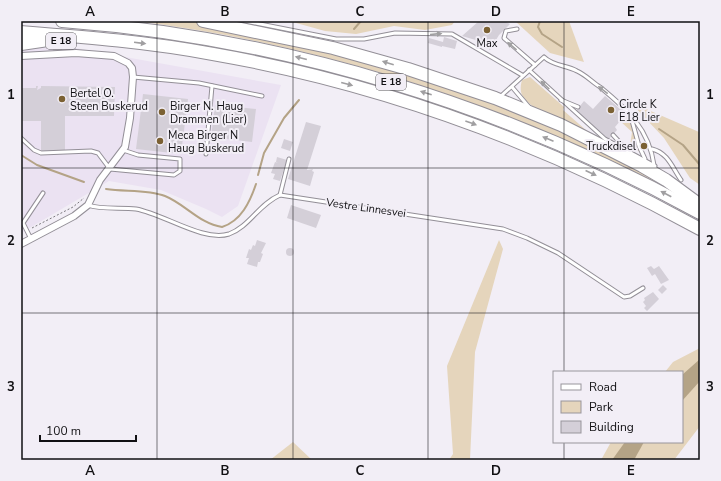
<svg xmlns="http://www.w3.org/2000/svg" width="721" height="481" font-family="'Nunito Sans',sans-serif">
<style>
.built{fill:#ebe2f2}
.green{fill:#e5d5bc}
.water{fill:#b4a386}
.lines{fill:none;stroke-linecap:round;stroke-linejoin:round}
.stream{stroke:#b4a386;stroke-width:2}
.building{fill:#d4cfd8}
.service-casing{stroke:#938f97;stroke-width:5}
.minor-casing{stroke:#938f97;stroke-width:8}
.motorway-casing{stroke:#938f97;stroke-width:14}
.path{stroke:#7b797e;stroke-width:1;stroke-dasharray:2 2;stroke-linecap:butt}
.service{stroke:#fff;stroke-width:3}
.minor{stroke:#fff;stroke-width:6}
.motorway{stroke:#fff;stroke-width:12}
.oneway{fill:#a09fa1}
.grid{fill:none;stroke:#111013;stroke-width:1;stroke-opacity:0.55}
.poi-dot{fill:#7b6133;stroke:#f2eef6;stroke-width:1.5}
.labels{text-anchor:middle;dominant-baseline:central;stroke-width:4;stroke-linejoin:round;paint-order:stroke}
.shield{fill:#f2eef6;stroke:#545357;stroke-width:1}
.shield-label{font-size:10px;font-weight:bold;fill:#111013}
.poi-label{font-size:11px;fill:#111013;stroke:#f2eef6;text-anchor:start}
.street-label{font-size:11px;fill:#111013;stroke:#f2eef6}
.neatline{fill:none;stroke:#111013;stroke-width:1.5}
.grid-label{font-size:13px;text-anchor:middle;font-weight:bold;fill:#111013}
</style>
<rect width="100%" height="100%" fill="#f2eef6"/>
<polygon class="built" points="21,48 75,48 281,85 238,206 222,217 206,209 161,190 109,181 21,233"/>
<g class="green">
<path d="M 136,21 L 196,21 L 259,35 L 419,76 L 561,129 L 655,180 L 654,181 C 485,99 323,45 136,21 Z"/>
<polygon points="289,21 455,21 452,25 425,30 394,26 356,34 325,31"/>
<polygon points="515,21 569,21 584,62 550,53"/>
<path d="M 530,77 L 564,107 L 563,110 L 595,138 C 578,130 534,112 524,98 C 520,93 520,87 522,80 Z"/>
<polygon points="630,102 699,132 700,185 690,178 664,138"/>
<polygon points="625,115 632,126 640,152 630,146 632,132 620,121"/>
<polygon points="499,240 503,249 475,352 470,460 449,460 453,454 447,366"/>
<polygon points="700,348 700,426 674,460 601,460 611,442 682,442 682,372 665,372 673,362"/>
<polygon points="293,442 312,460 270,460"/>
</g>
<g class="water">
<polygon points="700,359 700,381 682,401 682,375"/>
<polygon points="625,442 644,442 634,460 612,460"/>
</g>
<g class="lines">
<g class="stream">
<polyline points="540,21 538,27 542,34 562,47"/>
<polyline points="354,29 361,21"/>
<polyline points="659,129 683,145 700,165"/>
<polyline points="21,155 37,165 84,182"/>
<polyline points="258,175 264,153 284,118 299,100"/>
<path d="M 106,189 C 125,192 147,189 165,196 C 185,204 200,224 222,227 C 241,221 250,202 256,184"/>
</g>
</g>
<g class="building">
<polygon points="479,21 504,21 510,24 499,35 490,50 479,41 462,36"/>
<polygon points="444,37 457,41 455,49 442,46 442,47 428,43 429,38 443,42"/>
<rect x="53" y="47" width="9" height="7"/>
<polygon points="36,86 38,86 37,90 41,88 41,86 115,87 114,116 65,116 65,151 41,151 41,121 21,121 21,88 36,88"/>
<polygon points="143,94 188,99 181,154 136,149"/>
<polygon points="605,96 626,114 615,127 617,130 609,139 576,111 584,101 593,109"/>
<polygon points="215,105 256,109 252,142 211,137"/>
<polygon points="306,122 321,126 307,170 313,169 312,171 314,172 310,186 288,179"/>
<polygon points="284,139 293,142 290,151 281,148"/>
<polygon points="645,141 648,147 643,150 639,145"/>
<polygon points="277,157 287,160 280,181 273,179 275,174 271,173 275,162 278,163 276,162"/>
<polygon points="291,205 321,215 316,228 287,218"/>
<polygon points="257,240 266,243 261,253 263,254 260,262 258,262 257,267 247,264 249,258 246,258 249,249 251,250 253,245 255,246"/>
<circle cx="290" cy="252" r="4"/>
<polygon points="651,266 654,269 659,266 669,280 661,284 655,274 652,276 647,268"/>
<polygon points="663,285 667,289 662,294 658,290"/>
<polygon points="653,292 659,299 647,311 644,308 646,306 643,302 645,300 644,298"/>
</g>
<g class="lines">
<g class="service-casing">
<g id="service">
<polyline points="245,21 336,39 364,39 395,33 452,34 522,75"/>
<polyline points="517,29 506,31 504,38 535,65"/>
<polyline points="529,70 605,139 655,166"/>
<polyline points="133,77 199,83 262,96"/>
<polyline points="512,87 529,107"/>
<path d="M 501,96 L 544,57 C 553,66 566,65 577,71 C 586,75 592,82 600,87 C 627,109 649,129 654,165"/>
<polyline points="561,100 578,107"/>
<polyline points="631,117 639,146 645,159"/>
<polyline points="613,135 625,148"/>
<polyline points="21,138 34,150 41,153 91,151 98,153 110,169 174,175 180,171 180,159 138,155 123,150"/>
<path d="M 652,149 C 668,153 672,167 681,180"/>
<polyline points="206,154 212,86"/>
<polyline points="280,195 289,159"/>
<path d="M 88,205 C 101,210 122,207 136,209 C 164,214 203,242 229,234 C 249,227 259,204 280,195 L 503,229 L 527,238 L 558,253 L 624,297 L 630,296 L 643,288"/>
<polyline points="31,239 23,223 43,193"/>
</g>
</g>
<g class="minor-casing">
<polyline id="minor" points="21,56 76,53 114,56 128,63 132,68 133,77 130,118 125,147 100,180 88,205 74,216 21,244"/>
</g>
<g class="motorway-casing">
<g id="motorway">
<path d="M 62,21 C 286,38 503,105 700,213"/>
<polyline points="203,21 333,48 408,69 495,98 561,125 642,166 666,180 700,205"/>
<path d="M 21,32 C 85,37 150,42 213,54 C 385,84 548,145 700,229"/>
<polyline points="21,44 48,40"/>
</g>
</g>
<polyline class="path" points="32,228 73,207 84,198"/>
<use href="#service" class="service"/>
<use href="#minor" class="minor"/>
<use href="#motorway" class="motorway"/>
</g>
<defs><path id="oneway-solid" d="M-6-.8H1V-3.2L6.5 0L1 3.2V.8H-6Z"/></defs>
<g class="oneway">
<use href="#oneway-solid" transform="translate(436 34) rotate(-5)"/>
<use href="#oneway-solid" transform="translate(140 43) rotate(7)"/>
<use href="#oneway-solid" transform="translate(512 46) rotate(-140)"/>
<use href="#oneway-solid" transform="translate(301 58) rotate(-166)"/>
<use href="#oneway-solid" transform="translate(388 63) rotate(-163)"/>
<use href="#oneway-solid" transform="translate(347 84) rotate(15)"/>
<use href="#oneway-solid" transform="translate(545 85) rotate(-136)"/>
<use href="#oneway-solid" transform="translate(603 90) rotate(-142)"/>
<use href="#oneway-solid" transform="translate(426 93) rotate(-162)"/>
<use href="#oneway-solid" transform="translate(471 123) rotate(20)"/>
<use href="#oneway-solid" transform="translate(548 139) rotate(-157)"/>
<use href="#oneway-solid" transform="translate(591 173) rotate(25)"/>
<use href="#oneway-solid" transform="translate(666 194) rotate(-152)"/>
</g>
<path class="grid" d="M 157,21 L 157,460M 293,21 L 293,460M 428,21 L 428,460M 564,21 L 564,372M 21,168 L 700,168M 21,313 L 700,313M 564,442 L 564,460"/>
<g class="poi-dot">
<circle cx="487" cy="30" r="4"/>
<circle cx="62" cy="99" r="4"/>
<circle cx="611" cy="110" r="4"/>
<circle cx="162" cy="112" r="4"/>
<circle cx="160" cy="141" r="4"/>
<circle cx="644" cy="146" r="4"/>
</g>
<g class="labels">
<g class="shield">
<rect x="46" y="33" width="30" height="16" rx="3"/>
<rect x="376" y="74" width="30" height="16" rx="3"/>
</g>
<g class="shield-label">
<text x="61" y="41">E 18</text>
<text x="391" y="82">E 18</text>
</g>
<g class="poi-label">
<text x="487" y="43" text-anchor="middle">Max</text>
<text x="70" y="93">Bertel O.<tspan x="70" dy="13">Steen Buskerud</tspan></text>
<text x="619" y="104">Circle K<tspan x="619" dy="13">E18 Lier</tspan></text>
<text x="170" y="106">Birger N. Haug<tspan x="170" dy="13">Drammen (Lier)</tspan></text>
<text x="168" y="135">Meca Birger N<tspan x="168" dy="13">Haug Buskerud</tspan></text>
<text x="636" y="146" text-anchor="end">Truckdisel</text>
</g>
<g class="street-label">
<text transform="translate(366 208) rotate(8)">Vestre Linnesvei</text>
</g>
</g>
<rect width="721" height="481" fill="none" stroke="#f2eef6" stroke-width="44"/>
<rect x="553" y="371" width="130" height="72" fill="#f2eef6" stroke="#98959b"/>
<rect x="561" y="384" width="20" height="6" fill="#ffffff" stroke="#98959b"/>
<text x="589" y="391" font-size="12" fill="#111013">Road</text>
<rect x="561" y="401" width="20" height="12" fill="#e5d5bc" stroke="#98959b"/>
<text x="589" y="411" font-size="12" fill="#111013">Park</text>
<rect x="561" y="421" width="20" height="12" fill="#d4cfd8" stroke="#98959b"/>
<text x="589" y="431" font-size="12" fill="#111013">Building</text>
<path d="M40 435v6h96v-6" fill="none" stroke="#111013" stroke-width="2"/>
<text x="46" y="435" font-size="12" fill="#111013" stroke="#f2eef6" stroke-width="3" paint-order="stroke">100 m</text>
<rect x="22" y="22" width="677" height="437" class="neatline"/>
<g class="grid-label">
<text x="90" y="16">A</text>
<text x="225" y="16">B</text>
<text x="360" y="16">C</text>
<text x="496" y="16">D</text>
<text x="631" y="16">E</text>
<text x="11" y="99">1</text>
<text x="710" y="99">1</text>
<text x="11" y="245">2</text>
<text x="710" y="245">2</text>
<text x="11" y="391">3</text>
<text x="710" y="391">3</text>
<text x="90" y="475">A</text>
<text x="225" y="475">B</text>
<text x="360" y="475">C</text>
<text x="496" y="475">D</text>
<text x="631" y="475">E</text>
</g>
</svg>
